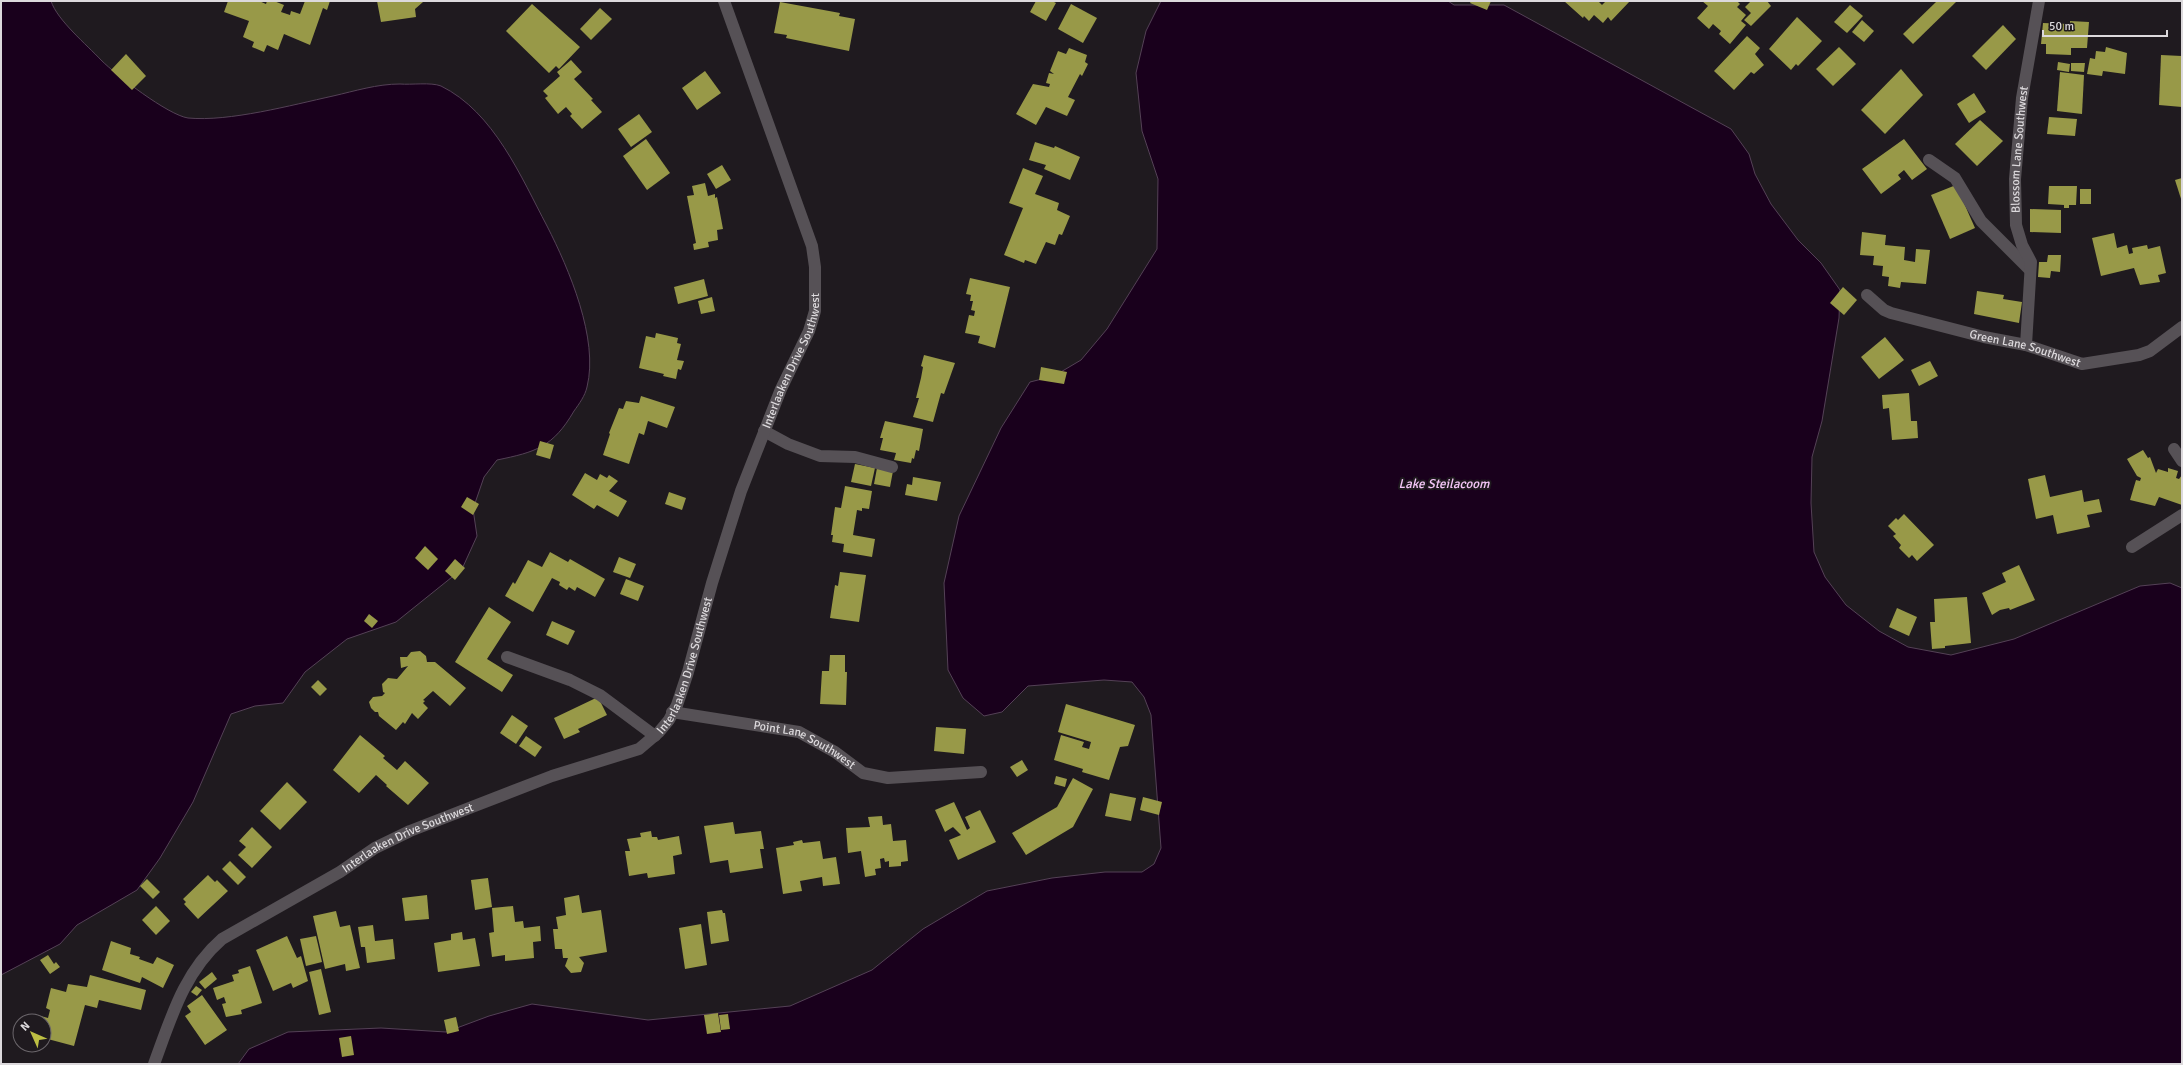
<svg xmlns="http://www.w3.org/2000/svg" width="2183" height="1065" font-family="Signika,sans-serif">
<style>
.water{fill:#19001c;stroke:#544156}
.building{fill:#989948}
.lines{fill:none;stroke-linecap:round;stroke-linejoin:round}
.minor{stroke:#565156;stroke-width:12}
.labels{text-anchor:middle;dominant-baseline:central;stroke-width:4;stroke-linejoin:round;paint-order:stroke}
.street-label{font-size:12px;fill:#dcd9dc;stroke:#1f1a1f}
.water-label{font-size:13px;font-style:italic;fill:#f4c7f7;stroke:#1f1a1f}
</style>
<rect width="100%" height="100%" fill="#1f1a1f"/>
<g class="water">
<path d="M 1,1 L 51,1 C 57,20 87,45 101,60 C 116,75 168,115 188,118 C 229,122 292,105 333,96 C 355,91 377,84 400,84 C 411,85 431,82 441,86 C 494,112 521,177 547,226 C 569,269 599,339 587,387 C 585,396 579,404 574,411 C 553,447 536,452 497,460 L 484,477 L 473,509 L 477,536 L 462,569 L 396,622 L 347,639 L 305,672 L 283,703 L 255,706 L 231,714 L 193,802 L 160,858 L 137,890 L 77,925 L 60,944 L 1,975 Z"/>
<polygon points="1161,1 1448,1 1454,5 1504,5 1731,129 1749,154 1755,174 1771,204 1798,240 1821,263 1840,290 1839,318 1822,421 1812,457 1811,503 1814,552 1825,577 1846,605 1879,631 1908,647 1951,655 2014,639 2140,586 2170,583 2182,588 2182,1064 238,1064 249,1049 288,1032 381,1028 446,1032 489,1016 532,1004 648,1020 790,1006 872,970 923,929 987,891 1052,878 1105,872 1142,872 1154,864 1161,848 1151,715 1144,697 1132,682 1104,680 1028,686 1002,712 984,716 963,698 948,670 944,583 959,516 1001,428 1030,382 1054,376 1081,360 1107,329 1157,249 1158,179 1142,131 1136,73 1146,31"/>
</g>
<g class="building">
<polygon points="228,1 259,1 266,4 267,1 274,1 284,5 281,12 290,15 291,11 300,14 305,1 330,1 327,10 323,8 310,45 284,34 278,50 267,45 264,52 252,47 254,42 243,37 249,21 224,12"/>
<polygon points="377,1 422,1 423,2 415,9 416,17 381,22"/>
<polygon points="1036,1 1052,1 1056,3 1046,21 1030,12"/>
<polygon points="1471,1 1491,1 1487,10 1470,3"/>
<polygon points="1564,1 1598,1 1602,5 1606,1 1630,1 1611,21 1608,17 1603,23 1594,15 1589,21 1584,16 1583,18"/>
<polygon points="1702,1 1737,1 1740,4 1737,7 1746,15 1741,21 1746,25 1730,44 1719,34 1721,31 1713,24 1709,29 1697,18 1708,6"/>
<polygon points="1751,1 1767,1 1771,6 1751,26 1744,20 1751,13 1745,7"/>
<polygon points="1937,1 1957,1 1913,44 1903,34"/>
<polygon points="780,2 840,13 839,16 855,19 849,51 786,38 787,35 774,33"/>
<polygon points="532,4 580,47 559,69 556,66 549,73 506,31"/>
<polygon points="1071,4 1097,18 1083,43 1058,29"/>
<polygon points="1850,5 1863,16 1847,33 1834,22"/>
<polygon points="600,8 612,19 591,40 580,29"/>
<polygon points="1797,17 1822,41 1798,66 1796,64 1791,70 1769,49"/>
<polygon points="1862,20 1874,31 1864,42 1852,32"/>
<polygon points="2070,21 2089,22 2087,48 2071,48 2071,55 2046,54 2046,44 2041,44 2043,23 2070,24"/>
<polygon points="2003,25 2016,39 1986,70 1972,56"/>
<polygon points="1747,36 1760,48 1755,54 1764,65 1754,74 1751,72 1734,90 1714,71"/>
<polygon points="1839,47 1856,64 1833,86 1816,69"/>
<polygon points="2106,47 2127,53 2125,74 2103,71 2102,76 2087,74 2090,58 2095,59 2096,51 2105,52"/>
<polygon points="1069,48 1087,55 1085,62 1088,64 1082,76 1080,74 1068,97 1075,100 1067,116 1046,107 1036,125 1016,114 1033,84 1049,87 1050,84 1046,83 1049,73 1054,74 1050,71 1058,51 1066,54"/>
<polygon points="126,54 146,76 132,90 111,70"/>
<polygon points="2161,55 2182,56 2182,107 2159,105"/>
<polygon points="571,60 582,72 574,79 593,99 591,100 602,112 582,129 570,116 572,114 566,107 558,114 545,98 548,96 543,91 560,76 557,72"/>
<polygon points="2058,62 2070,64 2069,72 2057,70"/>
<polygon points="2071,63 2085,63 2084,72 2071,71"/>
<polygon points="1901,69 1923,95 1885,134 1861,110"/>
<polygon points="705,71 721,93 697,110 682,88"/>
<polygon points="2060,72 2084,75 2082,114 2057,111"/>
<polygon points="1974,93 1986,112 1969,123 1957,104"/>
<polygon points="639,114 652,132 631,147 618,129"/>
<polygon points="2049,117 2077,119 2075,136 2047,134"/>
<polygon points="1980,120 2003,141 1977,166 1955,144"/>
<polygon points="646,139 670,173 647,190 623,156"/>
<polygon points="1904,139 1927,169 1912,180 1904,170 1898,175 1901,179 1881,194 1862,169"/>
<polygon points="1035,142 1054,148 1055,146 1080,157 1070,180 1044,169 1046,165 1029,160"/>
<polygon points="722,165 731,180 716,189 707,174"/>
<polygon points="1023,168 1043,176 1035,194 1059,203 1057,210 1070,216 1062,235 1059,234 1055,245 1046,242 1036,264 1025,260 1024,263 1004,255 1023,208 1009,203"/>
<polygon points="2182,178 2182,202 2175,180"/>
<polygon points="705,183 708,196 715,194 715,198 717,197 723,229 717,230 718,240 708,242 709,247 694,250 693,244 696,243 687,196 694,195 692,186"/>
<polygon points="1956,185 1975,228 1950,239 1931,195"/>
<polygon points="2049,186 2077,186 2076,205 2069,205 2069,208 2064,208 2064,205 2048,204"/>
<rect x="2080" y="189" width="11" height="15"/>
<polygon points="2030,209 2061,210 2061,233 2030,232"/>
<polygon points="1862,232 1886,235 1885,245 1905,247 1904,260 1915,262 1916,249 1930,250 1926,284 1901,282 1900,288 1888,286 1889,277 1882,276 1883,266 1873,265 1874,256 1860,255"/>
<polygon points="2114,233 2117,248 2127,245 2129,254 2133,253 2132,248 2147,245 2148,249 2160,246 2166,273 2158,275 2160,282 2140,285 2134,268 2101,276 2092,238"/>
<polygon points="2048,255 2061,255 2060,272 2051,271 2050,278 2038,277 2039,262 2047,262"/>
<polygon points="970,278 1010,287 995,348 978,343 980,336 965,333 969,315 974,316 975,311 971,310 973,301 970,301 971,295 966,294"/>
<polygon points="704,279 708,296 678,304 674,287"/>
<polygon points="1843,287 1857,300 1844,315 1830,303"/>
<polygon points="1977,291 2004,295 2003,299 2022,302 2019,323 1974,314"/>
<polygon points="712,297 715,311 701,314 698,301"/>
<polygon points="656,333 678,338 677,343 681,344 677,360 684,361 681,370 678,369 676,379 663,376 664,374 639,368 646,336 655,338"/>
<polygon points="1885,337 1904,360 1879,379 1861,357"/>
<polygon points="924,355 955,363 944,394 941,393 933,422 913,417 919,398 916,398 921,378 923,367 921,366"/>
<polygon points="1930,361 1938,376 1919,386 1911,370"/>
<polygon points="1041,367 1067,372 1064,384 1039,380"/>
<polygon points="1909,393 1911,421 1917,421 1918,438 1892,440 1889,408 1883,409 1882,395"/>
<polygon points="641,396 675,407 667,428 648,421 644,435 639,433 629,464 603,455 610,434 609,433 619,408 623,409 626,401 639,403"/>
<polygon points="885,421 923,429 919,451 916,450 914,459 912,458 911,463 894,460 896,453 880,450 883,438 880,438"/>
<polygon points="540,441 554,445 550,459 536,455"/>
<polygon points="2143,450 2148,458 2150,457 2156,473 2158,469 2168,472 2168,468 2178,471 2176,478 2179,479 2182,475 2182,505 2159,497 2155,506 2130,500 2136,480 2140,481 2141,478 2137,476 2127,459"/>
<polygon points="855,464 875,468 871,486 851,482"/>
<polygon points="877,468 893,471 890,487 874,484"/>
<polygon points="585,473 597,480 600,474 607,478 609,475 618,481 609,491 627,501 618,517 597,505 594,509 572,495"/>
<polygon points="2045,475 2050,497 2082,490 2084,502 2099,499 2102,512 2087,515 2090,527 2057,534 2053,515 2036,519 2028,479"/>
<polygon points="913,477 941,482 937,501 905,495 907,484 912,485"/>
<polygon points="845,486 872,491 869,509 862,508 862,511 857,510 853,535 875,539 872,557 843,552 844,544 832,542 833,535 831,535 835,507 841,508"/>
<polygon points="669,492 686,498 682,510 665,504"/>
<polygon points="467,497 479,504 473,515 461,507"/>
<polygon points="1904,514 1934,545 1917,561 1912,555 1909,558 1899,548 1901,545 1893,536 1896,534 1888,526 1896,518 1898,520"/>
<polygon points="425,546 438,559 428,570 415,558"/>
<polygon points="550,552 568,562 570,559 605,579 595,597 577,587 575,591 569,587 567,590 559,585 560,582 552,578 533,612 505,596 513,582 515,584 528,560 542,567"/>
<polygon points="619,557 636,564 630,578 613,572"/>
<polygon points="455,559 465,568 455,580 445,571"/>
<polygon points="2019,565 2035,600 2010,610 2009,608 2000,610 1992,615 1982,593 2006,582 2002,573"/>
<polygon points="840,572 866,575 859,622 830,618 835,585 838,586"/>
<polygon points="626,579 644,586 638,601 620,594"/>
<polygon points="1967,597 1971,643 1945,646 1945,648 1932,649 1930,622 1935,622 1934,599"/>
<polygon points="489,607 511,622 487,659 513,675 502,692 455,662"/>
<polygon points="1897,608 1917,617 1909,636 1889,627"/>
<polygon points="369,614 378,621 372,628 364,621"/>
<polygon points="552,621 575,631 568,645 546,635"/>
<polygon points="420,651 426,656 427,662 435,662 466,688 450,706 433,691 423,700 425,701 423,703 428,708 418,719 412,713 405,724 403,722 396,730 379,716 378,712 375,712 371,708 369,702 373,697 382,696 385,693 383,692 382,684 388,678 397,679 408,666 401,668 400,657 407,657 411,652"/>
<polygon points="830,655 845,655 845,672 847,672 846,705 820,704 822,671 829,671"/>
<polygon points="318,680 327,689 320,696 311,687"/>
<polygon points="598,697 607,715 578,729 580,732 564,739 554,718"/>
<polygon points="1066,704 1135,725 1128,746 1120,747 1109,780 1082,772 1083,769 1054,760 1061,735 1084,742 1082,747 1089,749 1091,742 1058,732"/>
<polygon points="512,715 528,726 516,744 500,733"/>
<polygon points="936,727 966,729 964,754 934,751"/>
<polygon points="360,735 385,756 383,758 397,770 405,761 429,783 408,805 386,786 387,785 376,775 359,793 333,770"/>
<polygon points="526,736 542,747 535,757 519,746"/>
<polygon points="1022,760 1028,770 1017,777 1010,767"/>
<polygon points="1056,776 1067,779 1065,787 1054,784"/>
<polygon points="1073,778 1093,789 1073,827 1026,855 1012,833 1057,807"/>
<polygon points="287,782 307,802 280,830 260,811"/>
<polygon points="1110,793 1136,798 1131,821 1105,816"/>
<polygon points="1143,797 1162,802 1159,815 1140,810"/>
<polygon points="954,802 967,830 970,828 965,817 980,810 996,842 958,860 949,840 961,835 953,827 945,832 935,810"/>
<polygon points="882,816 883,825 891,824 893,841 906,840 908,861 901,862 901,866 889,867 889,861 885,862 884,858 880,859 881,868 875,869 876,875 865,877 861,851 848,853 846,828 870,827 868,817"/>
<polygon points="733,822 735,834 761,831 764,849 760,849 763,868 730,873 728,860 710,863 704,826"/>
<polygon points="252,827 272,847 252,868 238,855 246,847 239,841"/>
<polygon points="651,831 652,837 657,837 658,840 679,836 682,854 673,856 675,874 648,878 647,873 629,876 625,851 630,851 627,839 641,837 640,833"/>
<polygon points="802,840 803,843 820,841 823,859 836,857 840,884 823,886 822,877 800,881 802,891 783,894 776,848 794,845 793,842"/>
<polygon points="230,861 246,877 238,885 222,869"/>
<polygon points="208,875 215,882 217,880 228,891 198,919 184,904 186,902 183,899"/>
<polygon points="488,878 492,907 475,910 471,880"/>
<polygon points="147,879 160,892 153,899 140,886"/>
<polygon points="427,895 429,919 405,921 402,898"/>
<polygon points="579,895 582,913 601,910 607,952 579,957 584,963 581,972 571,973 565,966 568,958 563,958 562,949 555,949 553,929 558,929 556,917 566,915 564,898"/>
<polygon points="156,906 170,921 156,935 142,920"/>
<polygon points="513,906 515,922 523,921 524,928 540,926 541,941 533,942 534,958 505,961 505,955 492,957 489,933 494,932 492,908"/>
<polygon points="722,910 723,913 725,913 729,941 711,944 707,912"/>
<polygon points="336,911 340,927 350,925 360,968 346,971 345,964 325,969 313,916"/>
<polygon points="701,924 707,965 685,969 679,928"/>
<polygon points="373,925 375,941 393,939 395,959 367,963 365,947 361,947 358,927"/>
<polygon points="462,932 463,940 475,938 480,966 438,972 434,943 451,940 451,934"/>
<polygon points="287,936 297,958 301,956 308,981 293,988 291,983 273,991 256,950"/>
<polygon points="316,936 322,962 306,966 300,939"/>
<polygon points="111,941 131,948 130,954 140,957 139,959 153,964 157,957 174,965 163,988 142,977 140,983 102,970"/>
<polygon points="48,955 54,964 56,962 60,967 50,974 40,960"/>
<polygon points="250,966 262,1003 241,1010 242,1014 226,1017 222,1004 226,1003 224,997 217,1000 213,988 234,981 232,975 239,973 238,970"/>
<polygon points="321,969 331,1012 319,1015 309,972"/>
<polygon points="212,972 217,979 205,989 199,982"/>
<polygon points="90,975 146,990 141,1010 99,1000 97,1008 85,1005 74,1046 44,1038 44,1021 35,1021 37,1015 48,1018 50,1010 46,1008 51,988 66,992 68,984 87,987"/>
<polygon points="196,986 202,990 197,996 191,992"/>
<polygon points="202,995 227,1030 205,1045 185,1016 191,1012 187,1006"/>
<polygon points="718,1013 721,1032 707,1034 704,1015"/>
<polygon points="728,1014 730,1029 721,1030 719,1015"/>
<polygon points="456,1017 459,1031 447,1034 444,1020"/>
<polygon points="351,1036 354,1055 342,1057 339,1038"/>
</g>
<g class="lines">
<g class="minor">
<polyline points="1929,160 1955,178 1981,221 2030,270"/>
<path id="s1" d="M 1867,295 L 1884,310 L 1891,313 L 1984,337 L 2026,345 L 2082,364 L 2139,355 L 2150,351 L 2182,327"/>
<path id="s2" d="M 2026,345 L 2031,262 L 2022,245 L 2016,225 L 2015,179 L 2022,98 L 2039,1"/>
<polyline points="764,431 788,444 820,456 855,457 892,467"/>
<polyline points="2174,449 2182,461"/>
<polyline points="2132,547 2182,515"/>
<polyline points="507,657 570,680 600,695 655,736"/>
<path id="s3" d="M 672,712 L 799,732 L 835,752 L 863,773 L 888,778 L 981,772"/>
<path id="s4" d="M 154,1064 C 171,1018 184,972 222,939 L 340,872 L 375,848 L 410,831 L 552,776 L 639,749 L 659,732 L 669,720 L 677,705 L 688,672 L 712,583 L 741,491 L 781,389 L 809,331 L 815,311 L 815,267 L 812,246 L 724,1"/>
</g>
</g>
<g class="labels">
<g class="street-label">
<text stroke="none"><textPath href="#s2" startOffset="199">Blossom Lane Southwest</textPath></text>
<text stroke="none"><textPath href="#s1" startOffset="169">Green Lane Southwest</textPath></text>
<text stroke="none"><textPath href="#s4" startOffset="1027">Interlaaken Drive Southwest</textPath></text>
<text stroke="none"><textPath href="#s4" startOffset="703">Interlaaken Drive Southwest</textPath></text>
<text stroke="none"><textPath href="#s3" startOffset="138">Point Lane Southwest</textPath></text>
<text stroke="none"><textPath href="#s4" startOffset="356">Interlaaken Drive Southwest</textPath></text>
</g>
<g class="water-label">
<text x="1444" y="484">Lake Steilacoom</text>
</g>
</g>
<rect width="2183" height="1065" fill="none" stroke="#dcd9dc" stroke-width="4"/>
<g transform="translate(32 1033) rotate(315)"><circle r="19" fill="#1f1a1f" stroke="#6b666b"/>
<path d="M0-3L7 15L0 10L-7 15Z" fill="#bdbf43"/>
<text y="-6" font-size="11" font-weight="bold" text-anchor="middle" fill="#dcd9dc">N</text>
</g>
<path d="M2043 30v6h124v-6" fill="none" stroke="#dcd9dc" stroke-width="2"/>
<text x="2049" y="30" font-size="12" fill="#dcd9dc" stroke="#1f1a1f" stroke-width="3" paint-order="stroke">50 m</text>
</svg>
